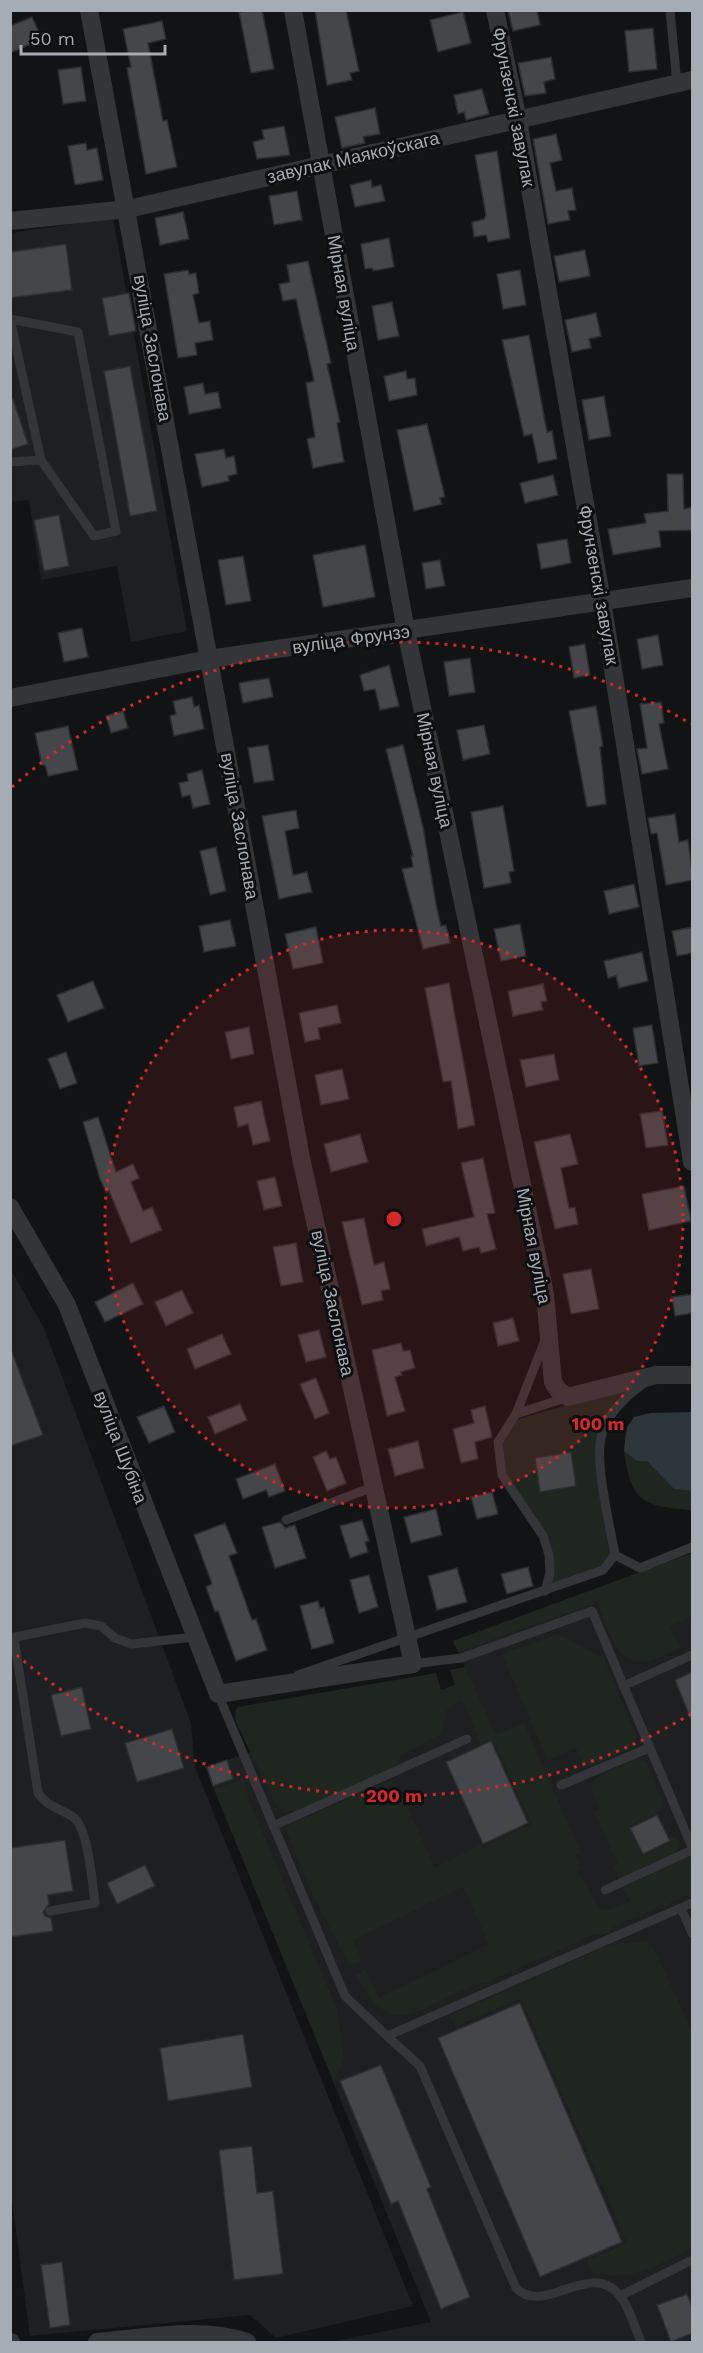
<svg xmlns="http://www.w3.org/2000/svg" width="703" height="2353" font-family="'Work Sans',sans-serif">
<style>
.built{fill:#1e1f21}
.green{fill:#1f261f}
.water{fill:#2d373b}
.building{fill:#444649;stroke:#2c2d30;stroke-width:1.5}
.lines{fill:none;stroke-linecap:round;stroke-linejoin:round}
.lane{stroke:#343538;stroke-width:9}
.street{stroke:#343538;stroke-width:18}
.ring{fill:none;stroke:#d62828;stroke-width:3;stroke-dasharray:3 6}
.labels{text-anchor:middle;dominant-baseline:central;stroke-width:6;stroke-linejoin:round;paint-order:stroke}
.street-label{font-size:18px;fill:#a5acb3;stroke:#0d0e0f}
.centre{fill:#d62828;stroke:#0d0e0f;stroke-width:3}
.ring-label{font-size:18px;text-anchor:middle;font-weight:bold;fill:#d62828;stroke:#0d0e0f;stroke-width:6;stroke-linejoin:round;paint-order:stroke}
</style>
<rect width="100%" height="100%" fill="#121314"/>
<g class="built">
<polygon points="113,218 187,631 131,642 117,566 41,580 29,500 11,502 10,233"/>
<polygon points="10,1268 44,1328 191,1723 195,1767 413,2306 276,2338 250,2315 30,2336 10,2186"/>
<polygon points="692,1554 692,2342 331,2342 431,2322 205,1767 471,1681 453,1641"/>
</g>
<g class="green">
<polygon points="619,1390 631,1392 601,1438 615,1555 610,1564 545,1591 549,1555 514,1496 498,1458 508,1425 522,1418"/>
<path d="M 624,1451 L 637,1461 L 647,1461 L 674,1489 L 692,1491 L 692,1510 C 643,1506 631,1503 624,1451 Z"/>
<path d="M 692,1553 L 692,1616 L 670,1626 L 680,1648 C 669,1653 656,1660 644,1662 C 616,1666 606,1622 597,1602 L 458,1652 L 453,1641 Z"/>
<polygon points="558,1634 604,1658 636,1737 635,1746 592,1765 584,1765 576,1748 548,1761 502,1654"/>
<path d="M 465,1667 L 496,1735 L 524,1723 L 581,1853 L 575,1856 L 581,1869 L 577,1871 L 599,1907 L 609,1910 L 630,1901 L 623,1887 L 685,1858 L 692,1857 L 692,1894 L 613,1927 L 607,1934 L 595,1934 L 491,1981 C 430,1991 397,2056 356,1975 L 366,1969 L 379,1998 L 489,1944 L 463,1887 L 353,1940 L 362,1960 L 350,1966 L 311,1892 L 285,1827 L 391,1780 L 397,1784 L 435,1868 L 481,1845 L 483,1848 L 532,1824 L 492,1738 L 480,1743 L 464,1702 L 459,1700 L 446,1711 L 441,1734 L 402,1755 L 391,1769 L 296,1811 L 285,1812 L 276,1806 L 236,1722 L 235,1711 L 238,1707 L 249,1705 L 436,1673 L 441,1690 L 455,1685 L 450,1670 Z"/>
<polygon points="637,1759 646,1762 664,1806 659,1812 629,1827 642,1856 671,1842 670,1838 676,1838 681,1845 676,1852 619,1879 614,1867 618,1864 594,1812 599,1809 591,1786 595,1778"/>
<polygon points="243,1779 250,1803 337,2009 344,2059 334,2082 214,1789"/>
<path d="M 645,1941 L 653,1946 L 692,2031 L 692,2248 C 660,2264 629,2284 592,2272 L 587,2261 L 627,2243 L 521,1998 L 455,2027 L 449,2016 L 598,1950 L 616,1944 Z"/>
</g>
<polygon class="water" points="692,1412 692,1491 674,1489 647,1461 637,1461 624,1451 626,1429 634,1417 651,1413"/>
<g class="building">
<polygon points="262,10 274,69 251,73 239,12"/>
<polygon points="315,10 346,10 359,71 350,73 352,80 327,85"/>
<polygon points="508,10 537,10 540,25 513,31"/>
<polygon points="463,12 471,43 438,52 430,20"/>
<polygon points="32,17 42,39 10,53 10,26"/>
<polygon points="162,21 166,39 148,43 163,121 167,120 177,167 146,174 127,68 131,67 123,29"/>
<polygon points="653,28 657,69 629,72 625,31"/>
<polygon points="551,57 555,79 544,82 546,93 525,96 518,63"/>
<polygon points="81,67 86,101 63,104 58,70"/>
<polygon points="482,89 489,114 466,120 464,112 458,114 454,95"/>
<polygon points="375,108 380,134 363,137 365,143 342,148 335,117"/>
<polygon points="284,126 290,155 257,159 253,142 264,139 262,130"/>
<polygon points="556,134 562,160 550,163 556,191 572,188 576,210 568,211 570,220 548,224 533,139"/>
<polygon points="86,143 87,150 97,148 103,180 75,185 68,146"/>
<polygon points="497,151 510,238 488,242 486,235 474,237 472,222 484,219 486,215 475,155"/>
<polygon points="371,180 372,187 381,185 385,201 355,207 350,185"/>
<polygon points="297,191 302,220 274,225 269,196"/>
<polygon points="183,212 189,239 160,245 155,218"/>
<polygon points="389,238 394,267 373,271 372,268 365,269 361,244"/>
<polygon points="66,244 72,290 10,298 10,252"/>
<polygon points="585,250 590,276 559,282 554,256"/>
<polygon points="308,261 331,363 327,364 340,422 337,423 344,462 313,468 307,439 315,437 306,383 314,381 296,299 283,301 279,284 290,282 287,265"/>
<polygon points="188,270 189,274 196,273 199,293 193,295 199,323 210,321 213,340 195,343 197,355 178,358 164,274"/>
<polygon points="520,270 526,305 503,309 497,274"/>
<polygon points="129,293 136,331 109,336 102,298"/>
<polygon points="392,302 399,336 378,340 372,306"/>
<polygon points="596,313 601,336 589,339 591,348 572,352 565,320"/>
<polygon points="529,335 547,432 552,431 557,459 538,463 532,434 524,436 502,340"/>
<polygon points="130,366 157,511 130,516 104,371"/>
<polygon points="406,371 407,379 415,378 417,395 389,401 384,376"/>
<polygon points="203,383 205,394 218,392 221,408 189,414 184,387"/>
<polygon points="604,396 611,436 589,440 582,400"/>
<polygon points="13,399 28,444 10,450 10,400"/>
<polygon points="427,424 445,497 440,498 442,504 414,511 397,430"/>
<polygon points="224,449 226,458 234,456 237,474 228,476 229,481 202,487 195,454"/>
<polygon points="667,474 683,474 684,509 693,507 693,530 659,531 661,547 613,555 608,529 646,523 644,514 668,511"/>
<polygon points="553,475 558,495 525,503 520,483"/>
<polygon points="59,515 69,566 44,571 34,520"/>
<polygon points="567,539 571,563 541,569 537,544"/>
<polygon points="365,545 375,597 323,607 313,555"/>
<polygon points="243,556 251,601 226,605 218,560"/>
<polygon points="440,560 445,586 426,589 422,563"/>
<polygon points="82,628 88,657 64,662 58,633"/>
<polygon points="658,635 663,665 642,669 637,639"/>
<polygon points="585,644 590,675 574,678 569,647"/>
<polygon points="470,658 475,692 449,696 444,662"/>
<polygon points="389,665 399,706 380,710 375,689 364,691 360,675"/>
<polygon points="269,678 273,697 243,703 239,683"/>
<polygon points="192,697 194,707 199,705 204,729 174,736 170,716 176,714 173,701"/>
<polygon points="661,702 664,723 659,724 668,769 642,774 637,749 647,748 640,704"/>
<polygon points="596,706 603,746 600,747 606,804 587,807 569,711"/>
<polygon points="123,711 128,728 111,733 106,716"/>
<polygon points="484,725 490,754 463,760 457,730"/>
<polygon points="68,726 78,770 48,776 45,765 42,765 35,733"/>
<polygon points="268,745 274,780 254,783 248,748"/>
<polygon points="403,745 423,827 436,904 441,926 446,925 450,943 423,949 402,869 413,867 411,856 413,856 386,749"/>
<polygon points="202,770 210,804 193,808 190,795 182,797 179,783 188,781 187,774"/>
<polygon points="503,806 514,871 509,872 511,883 484,888 471,812"/>
<polygon points="296,810 299,828 285,831 293,875 307,872 312,892 279,899 262,816"/>
<polygon points="675,814 679,842 688,840 693,880 666,885 657,833 651,834 648,818"/>
<polygon points="216,847 226,891 210,895 200,851"/>
<polygon points="634,884 639,907 609,914 604,891"/>
<polygon points="230,920 236,946 204,952 199,926"/>
<polygon points="520,924 526,956 501,961 494,929"/>
<polygon points="316,927 323,963 293,969 285,934"/>
<polygon points="693,927 693,953 677,956 672,931"/>
<polygon points="642,952 648,981 619,988 616,976 608,978 604,961"/>
<polygon points="93,981 104,1008 68,1022 57,995"/>
<polygon points="449,983 475,1125 458,1129 451,1081 443,1082 425,988"/>
<polygon points="543,984 547,1001 541,1002 543,1010 513,1016 508,991"/>
<polygon points="337,1005 341,1023 318,1028 320,1039 305,1042 299,1013"/>
<polygon points="652,1025 658,1063 639,1066 633,1028"/>
<polygon points="249,1027 254,1054 231,1059 225,1032"/>
<polygon points="66,1052 77,1083 60,1089 48,1059"/>
<polygon points="554,1054 559,1080 526,1087 520,1060"/>
<polygon points="342,1069 349,1099 321,1105 315,1075"/>
<polygon points="261,1101 270,1141 253,1145 248,1124 238,1127 234,1107"/>
<polygon points="662,1111 668,1145 646,1148 640,1114"/>
<polygon points="98,1117 116,1172 133,1164 139,1178 131,1182 143,1211 152,1207 162,1230 131,1243 109,1191 106,1192 100,1179 83,1122"/>
<polygon points="360,1134 368,1162 331,1172 324,1144"/>
<polygon points="570,1134 578,1164 561,1168 569,1208 575,1207 578,1224 555,1229 534,1142"/>
<polygon points="483,1158 495,1213 487,1214 496,1249 481,1253 479,1247 463,1251 459,1237 426,1246 422,1229 474,1217 461,1163"/>
<polygon points="275,1177 282,1206 264,1210 257,1181"/>
<polygon points="684,1186 691,1221 649,1230 642,1194"/>
<polygon points="364,1218 374,1265 384,1262 390,1289 381,1291 383,1300 362,1305 342,1222"/>
<polygon points="296,1243 303,1282 281,1286 273,1247"/>
<polygon points="591,1269 599,1309 571,1314 563,1274"/>
<polygon points="133,1283 143,1304 105,1322 95,1302"/>
<polygon points="182,1290 193,1313 166,1326 155,1302"/>
<polygon points="693,1294 693,1313 675,1316 672,1297"/>
<polygon points="513,1318 519,1341 498,1346 493,1323"/>
<polygon points="319,1330 326,1357 306,1362 298,1335"/>
<polygon points="222,1334 231,1354 195,1369 187,1349"/>
<polygon points="401,1343 403,1351 410,1350 415,1368 401,1372 402,1375 395,1377 405,1411 387,1416 372,1350"/>
<polygon points="12,1352 43,1435 10,1446 10,1353"/>
<polygon points="316,1378 329,1413 315,1419 300,1384"/>
<polygon points="240,1404 247,1420 215,1434 208,1417"/>
<polygon points="164,1406 175,1432 149,1443 137,1417"/>
<polygon points="485,1406 492,1437 475,1442 478,1459 461,1463 453,1429 474,1423 471,1410"/>
<polygon points="418,1441 424,1468 395,1476 388,1449"/>
<polygon points="326,1451 330,1459 336,1457 346,1483 327,1491 313,1457"/>
<polygon points="571,1452 576,1486 540,1492 535,1458"/>
<polygon points="275,1464 285,1491 269,1497 266,1490 243,1499 236,1479"/>
<polygon points="492,1492 498,1514 477,1519 471,1497"/>
<polygon points="436,1509 442,1535 411,1543 404,1517"/>
<polygon points="362,1520 369,1541 365,1542 368,1552 350,1558 340,1526"/>
<polygon points="280,1522 285,1528 295,1525 306,1558 275,1568 262,1527"/>
<polygon points="225,1523 237,1553 229,1556 252,1620 256,1619 267,1650 236,1661 218,1611 215,1612 206,1587 212,1584 194,1535"/>
<polygon points="528,1567 533,1586 507,1594 501,1574"/>
<polygon points="457,1568 467,1602 437,1610 428,1576"/>
<polygon points="369,1575 378,1607 359,1613 350,1580"/>
<polygon points="318,1601 320,1608 324,1607 334,1643 312,1649 300,1606"/>
<polygon points="692,1672 692,1722 675,1680"/>
<polygon points="82,1687 91,1729 61,1736 51,1695"/>
<polygon points="172,1729 184,1768 137,1782 125,1743"/>
<polygon points="491,1741 528,1823 483,1844 446,1762"/>
<polygon points="227,1760 233,1779 213,1786 207,1767"/>
<polygon points="657,1815 670,1841 643,1854 630,1828"/>
<polygon points="65,1840 73,1891 48,1895 49,1904 43,1912 45,1916 51,1918 53,1931 10,1937 10,1848"/>
<polygon points="145,1865 155,1886 117,1904 107,1883"/>
<polygon points="520,2003 622,2242 540,2277 438,2038"/>
<polygon points="243,2034 252,2087 168,2101 160,2048"/>
<polygon points="381,2065 431,2187 427,2189 470,2297 441,2309 398,2201 391,2204 340,2081"/>
<polygon points="252,2146 257,2193 273,2191 283,2274 234,2280 219,2150"/>
<polygon points="62,2262 70,2325 50,2328 41,2265"/>
<polygon points="687,2294 693,2309 693,2333 671,2342 657,2305"/>
</g>
<g class="lines">
<g class="lane">
<polyline points="670,10 677,84"/>
<polyline points="10,462 41,460 94,536 116,531 78,332 10,319 41,460"/>
<path d="M 644,1383 C 626,1396 605,1416 601,1438 C 595,1466 610,1525 615,1555 L 640,1568 L 692,1547"/>
<polyline points="516,1414 545,1340"/>
<polyline points="286,1520 373,1487"/>
<polyline points="545,1591 550,1573 549,1555 543,1536 502,1475 498,1442 516,1414 568,1397"/>
<polyline points="10,1638 85,1623 101,1626 115,1638 132,1644 194,1637"/>
<path d="M 14,1638 L 38,1793 C 47,1807 60,1808 73,1817 C 89,1829 92,1883 95,1903 L 50,1911"/>
<polyline points="413,1664 461,1658 592,1611 692,1847"/>
<polyline points="298,1675 603,1570 615,1555"/>
<polyline points="623,1686 692,1655"/>
<polyline points="218,1694 345,1996 387,2036 692,1903"/>
<polyline points="561,1785 649,1748"/>
<polyline points="273,1826 467,1739"/>
<polyline points="605,1890 692,1850"/>
<polyline points="681,1908 692,1933"/>
<path d="M 387,2036 L 420,2066 L 516,2288 C 544,2317 592,2258 620,2296 C 630,2308 635,2328 641,2342"/>
<polyline points="620,2296 692,2260"/>
</g>
<g class="street">
<polyline points="293,10 406,631 545,1294 553,1382 559,1391 568,1397 656,1375 692,1375"/>
<polyline points="495,10 518,120 602,601 692,1162"/>
<polyline points="10,221 128,209 692,80"/>
<polyline points="10,698 209,659 692,588"/>
<polyline points="10,1207 67,1305 218,1694 413,1664 301,1158 89,10"/>
<polyline points="10,2342 11,2342"/>
<path d="M 97,2342 C 146,2338 200,2326 247,2342"/>
</g>
</g>
<circle cx="394" cy="1219" r="289" fill="#d62828" fill-opacity=".12"/>
<g class="ring">
<circle cx="394" cy="1219" r="289"/>
<path d="M691 1714A577 577 0 0 1 12 1651M12 787A577 577 0 0 1 691 724"/>
</g>
<g class="labels">
<g class="street-label">
<text transform="translate(514 107) rotate(79)">Фрунзенскі завулак</text>
<text transform="translate(353 157) rotate(-13)">завулак Маякоўскага</text>
<text transform="translate(344 293) rotate(80)">Мірная вуліца</text>
<text transform="translate(153 348) rotate(80)">вуліца Заслонава</text>
<text transform="translate(599 585) rotate(80)">Фрунзенскі завулак</text>
<text transform="translate(351 639) rotate(-8)">вуліца Фрунзэ</text>
<text transform="translate(435 770) rotate(78)">Мірная вуліца</text>
<text transform="translate(240 826) rotate(80)">вуліца Заслонава</text>
<text transform="translate(534 1246) rotate(79)">Мірная вуліца</text>
<text transform="translate(333 1303) rotate(78)">вуліца Заслонава</text>
<text transform="translate(121 1447) rotate(69)">вуліца Шубіна</text>
</g>
</g>
<circle cx="394" cy="1219" r="9" class="centre"/>
<g class="ring-label">
<text x="598" y="1430">100 m</text>
<text x="394" y="1802">200 m</text>
</g>
<rect width="703" height="2353" fill="none" stroke="#a5acb3" stroke-width="24"/>
<path d="M21 45v9h144v-9" fill="none" stroke="#a5acb3" stroke-width="3"/>
<text x="30" y="45" font-size="18" fill="#a5acb3" stroke="#0d0e0f" stroke-width="4.5" paint-order="stroke">50 m</text>
</svg>
